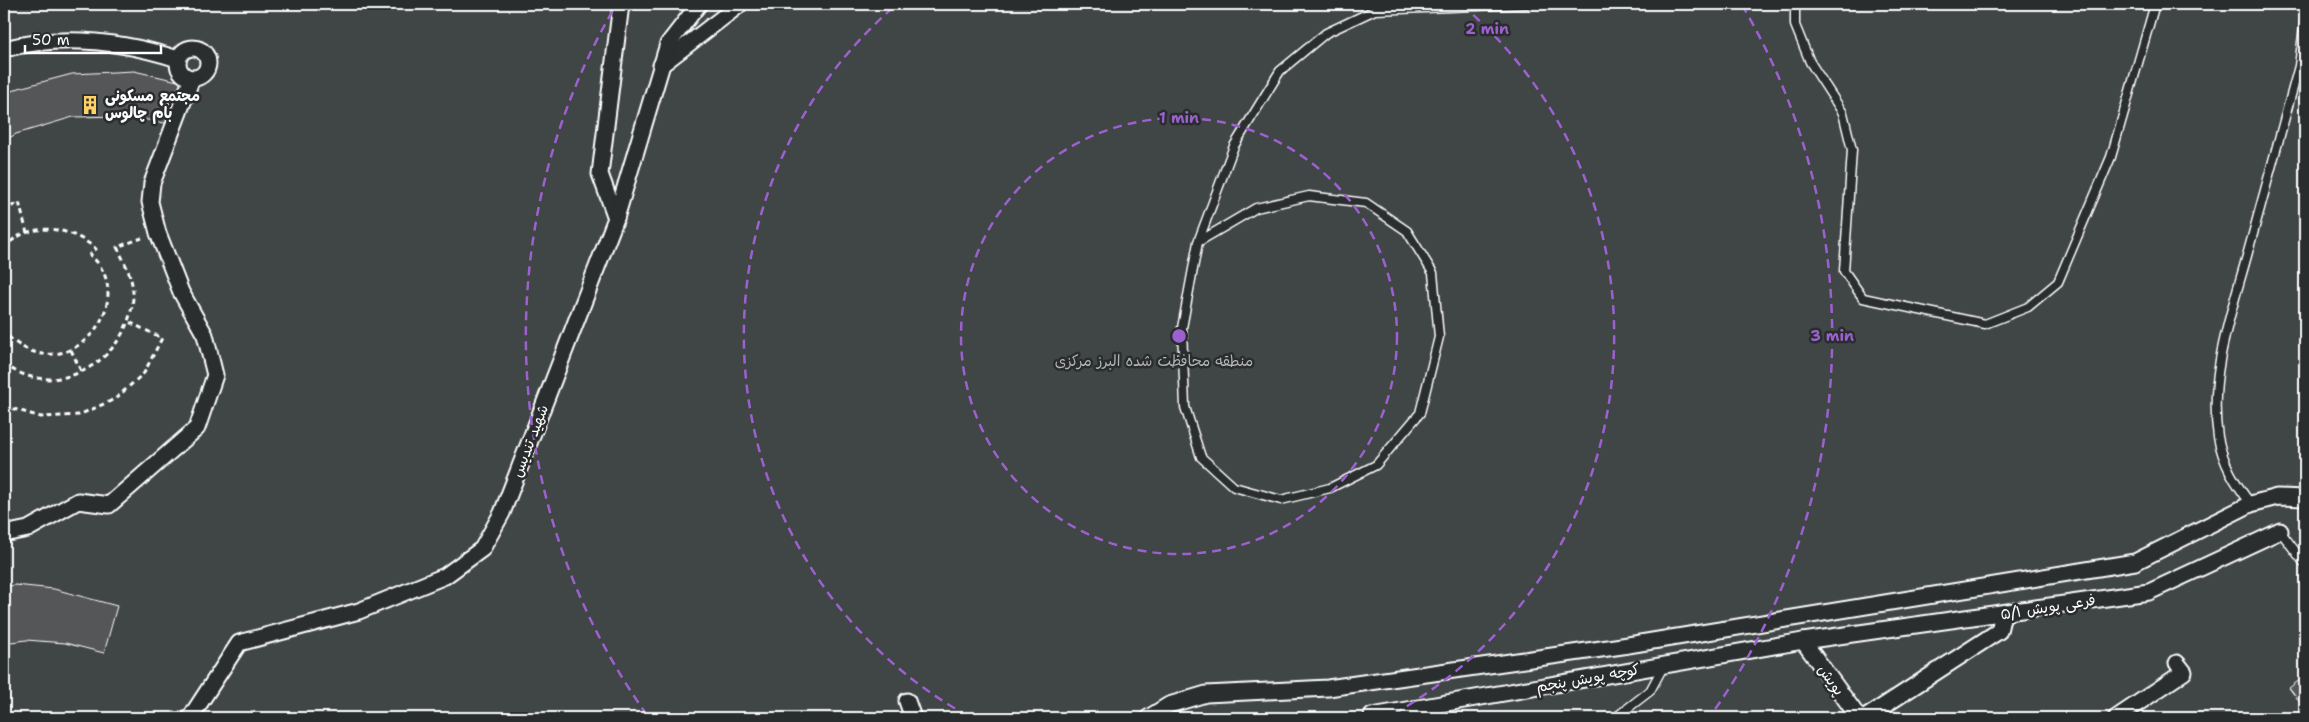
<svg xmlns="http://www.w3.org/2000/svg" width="2309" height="722" font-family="'Shantell Sans','Playpen Sans Arabic',sans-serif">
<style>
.green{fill:#414445;stroke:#a0a2a2}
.building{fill:#555758;stroke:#fff}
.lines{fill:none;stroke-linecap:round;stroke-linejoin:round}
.service-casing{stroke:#fff;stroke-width:11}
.minor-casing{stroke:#fff;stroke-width:19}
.path{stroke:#fff;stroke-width:3;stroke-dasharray:5 4;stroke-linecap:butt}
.service{stroke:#2a2d2e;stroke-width:8}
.minor{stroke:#2a2d2e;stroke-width:15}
.ring{fill:none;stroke:#9c61cf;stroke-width:2.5;stroke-dasharray:9 6}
.labels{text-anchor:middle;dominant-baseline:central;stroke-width:5;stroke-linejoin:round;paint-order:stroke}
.poi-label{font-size:15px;font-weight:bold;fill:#fff;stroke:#2a2d2e;text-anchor:start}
.park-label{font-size:15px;fill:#b3b4b5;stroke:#2a2d2e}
.street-label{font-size:15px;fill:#fff;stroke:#2a2d2e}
.centre{fill:#9c61cf;stroke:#2a2d2e;stroke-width:2.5}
.ring-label{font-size:15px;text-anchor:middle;font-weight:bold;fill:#9c61cf;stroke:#2a2d2e;stroke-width:5;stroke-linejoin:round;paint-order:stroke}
</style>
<rect width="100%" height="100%" fill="#2a2d2e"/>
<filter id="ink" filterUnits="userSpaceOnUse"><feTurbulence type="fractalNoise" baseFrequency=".02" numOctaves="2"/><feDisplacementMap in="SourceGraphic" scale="10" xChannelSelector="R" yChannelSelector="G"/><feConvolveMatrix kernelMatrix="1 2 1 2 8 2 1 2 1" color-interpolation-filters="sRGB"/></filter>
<g filter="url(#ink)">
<rect class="green" x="4" y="4" width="2301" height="714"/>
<g class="building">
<polygon points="134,71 182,82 170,124 125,116 73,117 16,134 4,141 4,94 19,88 72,74"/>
<polygon points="15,585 54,589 117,606 104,653 65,643 26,640 4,643 4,587"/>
<polygon points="2305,676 2305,709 2289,688"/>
</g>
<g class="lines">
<g class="service-casing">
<g id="service">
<polyline points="1795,4 1795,25 1810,62 1843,113 1852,150 1844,271 1863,298 1985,324 2028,307 2058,282 2111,157 2155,4"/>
<polyline points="1198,242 1256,208 1309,196 1366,203 1407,231 1433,273 1439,337 1420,413 1376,465 1330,488 1281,500 1234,487 1201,457 1185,407 1182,328 1198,242 1234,146 1280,71 1326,33 1375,10 1526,4"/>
<path d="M 2251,504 C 2235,483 2223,464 2218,437 C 2208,375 2232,311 2248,252 C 2265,190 2282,128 2299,66 L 2305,19"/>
<polyline points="2280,531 2305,564"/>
<polyline points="1615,718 1650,691 1664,665"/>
</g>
</g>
<g class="minor-casing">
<g id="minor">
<circle cx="193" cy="63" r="15"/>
<path d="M 4,49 C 61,34 122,41 178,59"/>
<polyline points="661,65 739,5"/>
<polyline points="616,218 600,174 621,4"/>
<polyline points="4,534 28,529 78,501 109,505 197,428 215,375 205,335 181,292 158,233 150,202 152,183 192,78"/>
<polyline points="1803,641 1859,718"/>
<polyline points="907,701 913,718"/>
<polyline points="1372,716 1803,641 2149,592 2280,531"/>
<polyline points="190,718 239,643 359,611 445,576 482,549 502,513 616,218 668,44 699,4"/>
<polyline points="1148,718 1169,705 1206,694 1328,688 1622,646 2135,562 2251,504 2277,497 2305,498"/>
<polyline points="1865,718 1999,631 2003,614"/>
<polyline points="2116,718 2184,672 2177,663"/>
</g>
</g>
<g class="path">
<polyline points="4,211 19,202 27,233"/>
<path d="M 4,248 C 29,220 70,226 96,249 L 90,255 C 144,301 65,398 4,332"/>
<polyline points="71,350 81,371"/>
<path d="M 4,364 C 58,403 128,360 133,298 C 134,279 125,263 117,247 L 142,238"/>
<polyline points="4,406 41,417 79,415 115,399 144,373 162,338 129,322"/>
</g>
<use href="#service" class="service"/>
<use href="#minor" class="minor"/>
</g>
</g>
<g class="ring">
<circle cx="1179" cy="336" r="218"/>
<path d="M968 716A435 435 0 0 1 896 5M1462 5A435 435 0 0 1 1390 716"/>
<path d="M647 715A653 653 0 0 1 616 5M1742 5A653 653 0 0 1 1711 715"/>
</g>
<defs>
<g id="building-bare" transform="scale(1.5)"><path d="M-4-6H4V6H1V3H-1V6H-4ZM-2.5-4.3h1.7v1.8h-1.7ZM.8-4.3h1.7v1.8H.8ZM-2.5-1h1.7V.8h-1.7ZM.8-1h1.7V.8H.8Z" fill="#ffd166" stroke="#2a2d2e" stroke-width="2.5" paint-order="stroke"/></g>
</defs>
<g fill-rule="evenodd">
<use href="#building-bare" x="90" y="105"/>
</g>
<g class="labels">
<g class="poi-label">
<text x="105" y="96">مجتمع مسکونی<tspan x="105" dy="17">بام چالوس</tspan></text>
</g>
<g class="park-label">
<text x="1154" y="361">منطقه محافظت شده البرز مرکزی</text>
</g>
<g class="street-label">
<text transform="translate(530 441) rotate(-69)">شهید تندیس</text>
<text transform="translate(2048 607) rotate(-9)">فرعی پویش ۵/۱</text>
<text transform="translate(1588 678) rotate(-10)">کوچه پویش پنجم</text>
<text transform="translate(1831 680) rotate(54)">پویش</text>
</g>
</g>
<circle cx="1179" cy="336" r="8" class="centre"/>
<g class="ring-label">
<text x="1487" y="34">2 min</text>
<text x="1179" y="123">1 min</text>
<text x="1832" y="341">3 min</text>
</g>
<rect width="2309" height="722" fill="none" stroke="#2a2d2e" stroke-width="20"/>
<rect x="10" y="10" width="2289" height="702" fill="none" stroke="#fff" stroke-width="2" filter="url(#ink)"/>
<path d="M25 45v8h136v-8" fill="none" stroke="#ffffff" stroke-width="2.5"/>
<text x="32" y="45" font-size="15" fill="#ffffff" stroke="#2a2d2e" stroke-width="4" paint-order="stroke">50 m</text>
</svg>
